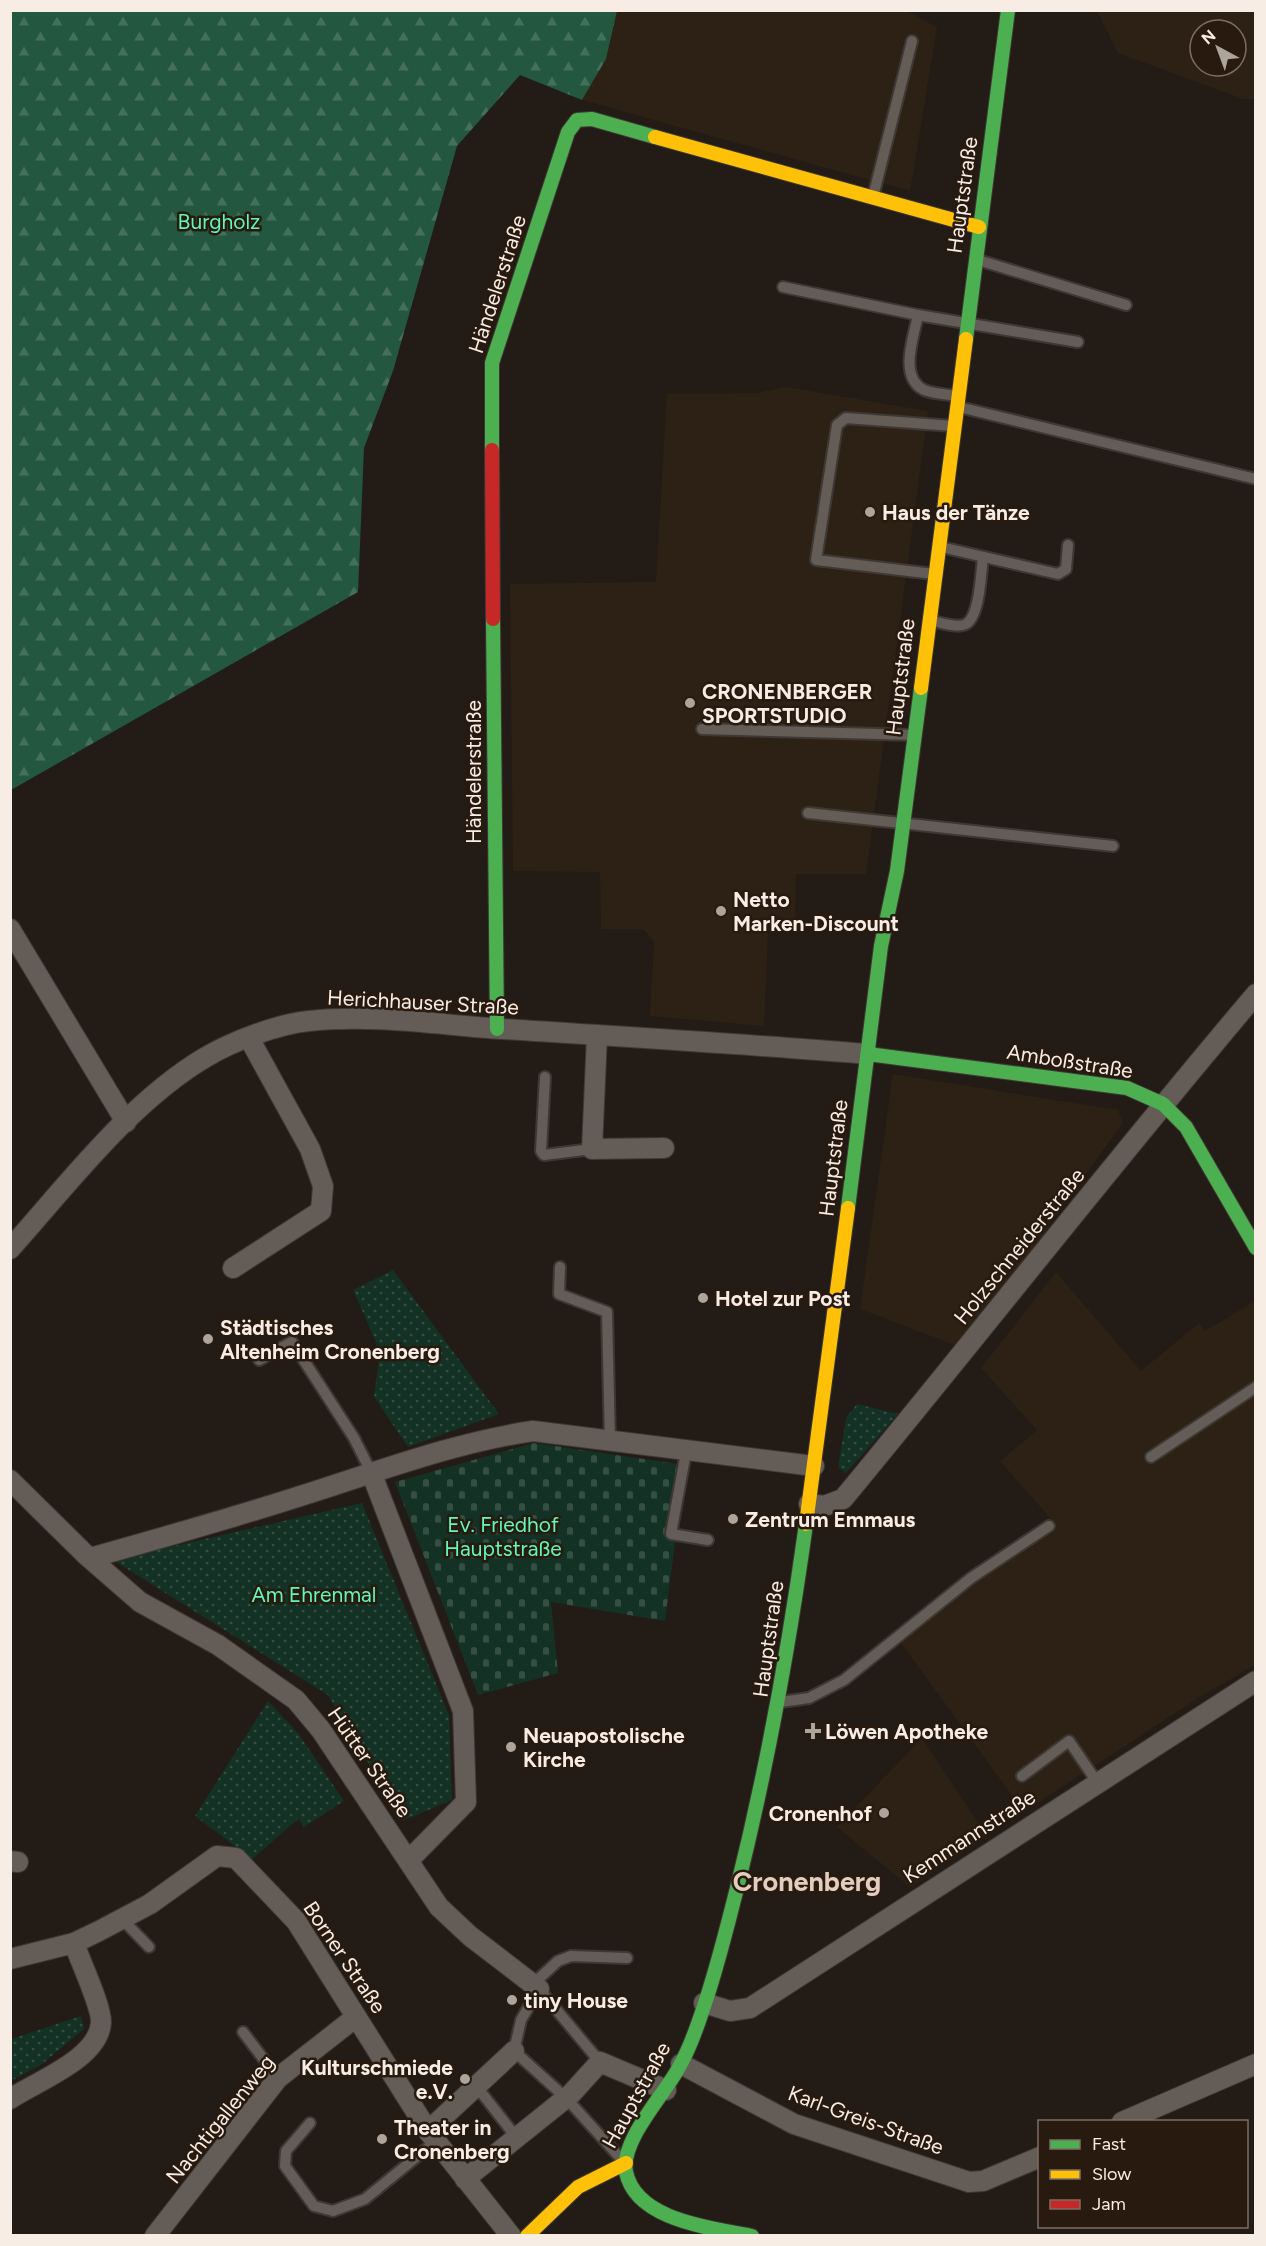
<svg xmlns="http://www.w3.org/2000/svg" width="1266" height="2246" font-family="Figtree,sans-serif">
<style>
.commercial{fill:#2d2115;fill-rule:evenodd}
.grass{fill:url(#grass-dots)}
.forest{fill:url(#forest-firs)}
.cemetery{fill:url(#cemetery-stones)}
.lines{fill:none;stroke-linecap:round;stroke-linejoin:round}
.lane-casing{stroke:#3e3834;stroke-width:14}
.street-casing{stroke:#3e3834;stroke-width:22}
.fast-casing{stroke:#3e3834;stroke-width:16}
.slow-casing{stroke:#3e3834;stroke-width:16}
.jam-casing{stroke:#3e3834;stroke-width:16}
.lane{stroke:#635c57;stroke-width:10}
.street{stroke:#635c57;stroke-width:20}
.fast{stroke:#4caf50;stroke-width:14}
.slow{stroke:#ffc107;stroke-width:14}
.jam{stroke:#c62828;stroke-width:14}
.poi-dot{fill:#ada49c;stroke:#291a0f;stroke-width:2}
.labels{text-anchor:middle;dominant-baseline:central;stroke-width:5;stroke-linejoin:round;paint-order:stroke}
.street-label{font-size:21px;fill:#f7ede5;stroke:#291a0f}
.park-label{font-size:21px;fill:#5ff8bb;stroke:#291a0f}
.poi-label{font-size:21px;font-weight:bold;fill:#f7ede5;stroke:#291a0f;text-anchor:start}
.district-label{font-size:27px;font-weight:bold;fill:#e2cdbf;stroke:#291a0f}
</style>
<defs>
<pattern id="grass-dots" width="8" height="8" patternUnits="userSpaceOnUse" patternTransform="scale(1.5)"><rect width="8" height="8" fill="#133124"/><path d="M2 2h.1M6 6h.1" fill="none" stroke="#364f44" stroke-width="1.8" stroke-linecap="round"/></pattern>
<pattern id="forest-firs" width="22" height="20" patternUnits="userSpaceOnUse" patternTransform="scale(1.5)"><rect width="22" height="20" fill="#235740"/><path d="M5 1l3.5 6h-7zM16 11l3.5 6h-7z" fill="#446f5b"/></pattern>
<pattern id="cemetery-stones" width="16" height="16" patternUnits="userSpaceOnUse" patternTransform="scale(1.5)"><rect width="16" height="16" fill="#133124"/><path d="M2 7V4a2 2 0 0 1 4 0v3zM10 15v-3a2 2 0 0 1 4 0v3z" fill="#364f44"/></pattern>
</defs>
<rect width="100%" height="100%" fill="#231b15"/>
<g class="commercial">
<polygon points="617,11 907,11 937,27 910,191 582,100 606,59"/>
<path d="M 1097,11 L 1255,11 L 1255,99 L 1243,99 L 1118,53 ZM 1200,30 L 1236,30 L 1236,66 L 1200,66 Z"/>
<polygon points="786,387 928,411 866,874 796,874 795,931 768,932 764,1026 650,1016 654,941 643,929 601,929 600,872 513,871 510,584 656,582 667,394 756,393"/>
<polygon points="893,1074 1118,1110 1123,1123 1051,1222 1032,1260 957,1346 860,1309"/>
<polygon points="1056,1272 1141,1371 1199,1323 1205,1331 1255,1301 1255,1665 1195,1700 1024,1812 901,1643 846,1685 807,1703 808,1690 840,1677 971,1571 1050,1518 1000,1461 1037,1430 981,1368"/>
<polygon points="922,1738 987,1836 910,1887 837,1827"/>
</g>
<g class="grass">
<polygon points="393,1270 499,1414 408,1447 374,1397 380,1351 353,1290"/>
<polygon points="857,1404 898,1414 846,1473 838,1468 846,1418"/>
<polygon points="362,1503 449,1715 452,1800 402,1821 328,1695 113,1560"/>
<polygon points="268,1701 298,1733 344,1801 304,1827 298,1819 250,1861 240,1850 195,1816"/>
<polygon points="81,2016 84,2029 42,2064 11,2081 11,2039"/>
</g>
<polygon class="forest" points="11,10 617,11 606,59 582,100 520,75 457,146 393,371 364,448 358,592 11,790"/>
<polygon class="cemetery" points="534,1443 678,1464 670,1537 675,1543 665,1621 551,1602 558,1673 478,1695 395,1482"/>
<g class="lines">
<g class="lane-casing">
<g id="lane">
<polyline points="873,197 912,41"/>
<polyline points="978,260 1126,305"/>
<polyline points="783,287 918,315"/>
<path d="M 956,396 C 947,394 933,394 924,390 C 898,377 914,336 918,315 L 1078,342"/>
<polyline points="959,407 1256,479"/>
<polyline points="941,547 1058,574 1066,569 1068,545"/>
<polyline points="934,574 816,560 837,425 846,418 953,426"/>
<path d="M 929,620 C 939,622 957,629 966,624 C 980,616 981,572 983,557"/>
<polyline points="702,729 914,735"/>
<polyline points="808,813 1113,846"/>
<polyline points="545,1077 541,1151 544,1155 592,1149"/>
<polyline points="560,1267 559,1294 607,1312 610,1442"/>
<polyline points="259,1360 292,1342 354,1438 371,1472"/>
<polyline points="686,1452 671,1534 708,1540"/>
<polyline points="1151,1457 1256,1387"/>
<polyline points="781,1702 809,1698 844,1680 971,1578 1049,1526"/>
<polyline points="1022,1776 1069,1741 1097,1782"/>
<polyline points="122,1919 149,1947"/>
<polyline points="533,1984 558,1961 571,1956 627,1958"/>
<polyline points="243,2032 278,2078"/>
<polyline points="600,2062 539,1989 521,2020 514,2051 566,2098 623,2161"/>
<polyline points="477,2087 517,2138"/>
<polyline points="310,2123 286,2151 285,2166 314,2206 333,2211 365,2199 436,2141"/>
</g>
</g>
<g class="street-casing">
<g id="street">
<polyline points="10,929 126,1122"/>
<polyline points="597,1035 592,1149 664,1148"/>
<path d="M 10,1249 C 68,1184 131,1101 206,1057 C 233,1041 278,1024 309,1021 C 373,1014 440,1025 503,1029 C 625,1037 747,1044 868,1054"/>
<polyline points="233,1268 321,1211 323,1186 310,1149 249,1038"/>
<polyline points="371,1472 463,1711 466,1802 409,1860"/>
<polyline points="10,1480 86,1555 140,1602 218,1645 296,1700 321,1730 439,1907 470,1936 539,1989"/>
<path d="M 809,1504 L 824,1506 L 843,1499 C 982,1331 1115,1160 1256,994"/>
<path d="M 90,1558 C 165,1537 239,1516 313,1492 C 385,1469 458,1442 533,1431 L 814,1466"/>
<polyline points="10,1861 18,1862"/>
<polyline points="10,1959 74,1943 99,1931 150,1904 217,1856 236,1858 296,1921 428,2131 511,2236"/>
<polyline points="704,2003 730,2011 750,2008 1256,1681"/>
<polyline points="681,2064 794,2124 969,2182 983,2181 1040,2157"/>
<path d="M 10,2099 C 37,2081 98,2059 101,2023 C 102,2007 80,1961 74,1943"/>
<polyline points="1122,2122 1256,2064"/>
<polyline points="428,2131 514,2051"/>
<polyline points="465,2179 571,2094 600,2062 666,2090"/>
<polyline points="155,2236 278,2078 356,2017"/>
</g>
</g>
<g class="fast-casing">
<g id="fast">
<polyline points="966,339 1008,10"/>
<polyline points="492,450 492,363 568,132 577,120 592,119 655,137"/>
<polyline points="493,619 497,1029"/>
<polyline points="868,1054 1127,1088 1163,1104 1186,1127 1256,1248"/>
<polyline points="848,1208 881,946 897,871 921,688"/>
<path d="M 752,2236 C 713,2228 636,2221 626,2172 C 620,2141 664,2095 678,2069 C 688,2052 695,2033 701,2015 C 716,1973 726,1931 737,1888 C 767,1768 789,1647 806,1524"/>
</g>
</g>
<g class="slow-casing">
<g id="slow">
<polyline points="655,137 979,227"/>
<polyline points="921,688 966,339"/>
<polyline points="806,1524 848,1208"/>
<polyline points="527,2236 578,2187 626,2163"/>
</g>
</g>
<g class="jam-casing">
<polyline id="jam" points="492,450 493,619"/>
</g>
<use href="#lane" class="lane"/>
<use href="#street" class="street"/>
<use href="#fast" class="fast"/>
<use href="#slow" class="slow"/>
<use href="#jam" class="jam"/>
</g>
<g class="poi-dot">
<circle cx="870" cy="512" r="6"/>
<circle cx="690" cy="703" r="6"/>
<circle cx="721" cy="911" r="6"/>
<circle cx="703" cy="1298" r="6"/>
<circle cx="208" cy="1339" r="6"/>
<circle cx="733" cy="1519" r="6"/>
<path d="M810 1722h6v6h6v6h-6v6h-6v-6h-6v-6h6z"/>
<circle cx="511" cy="1747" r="6"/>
<circle cx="884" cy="1813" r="6"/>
<circle cx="512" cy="2000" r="6"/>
<circle cx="465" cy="2079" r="6"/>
<circle cx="382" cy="2139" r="6"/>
</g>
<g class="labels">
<g class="street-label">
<text transform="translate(962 195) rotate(-82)">Hauptstraße</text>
<text transform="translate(497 284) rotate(-72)">Händelerstraße</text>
<text transform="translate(900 677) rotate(-83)">Hauptstraße</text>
<text transform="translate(473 772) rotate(-90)">Händelerstraße</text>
<text transform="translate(423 1002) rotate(3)">Herichhauser Straße</text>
<text transform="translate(1070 1061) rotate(9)">Amboßstraße</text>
<text transform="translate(833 1158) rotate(-83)">Hauptstraße</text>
<text transform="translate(1019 1246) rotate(-51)">Holzschneiderstraße</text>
<text transform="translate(768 1639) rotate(-82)">Hauptstraße</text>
<text transform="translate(370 1762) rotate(55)">Hütter Straße</text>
<text transform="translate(969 1836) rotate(-33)">Kemmannstraße</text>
<text transform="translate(345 1957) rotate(56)">Borner Straße</text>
<text transform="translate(636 2095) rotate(-61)">Hauptstraße</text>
<text transform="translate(220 2119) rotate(-51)">Nachtigallenweg</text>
<text transform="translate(866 2120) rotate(20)">Karl-Greis-Straße</text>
</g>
<g class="park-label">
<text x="219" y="221">Burgholz</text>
<text x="503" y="1524">Ev. Friedhof<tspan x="503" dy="24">Hauptstraße</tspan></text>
<text x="314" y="1594">Am Ehrenmal</text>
</g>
<g class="poi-label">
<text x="882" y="512">Haus der Tänze</text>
<text x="702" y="691">CRONENBERGER<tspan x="702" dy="24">SPORTSTUDIO</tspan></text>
<text x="733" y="899">Netto<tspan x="733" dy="24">Marken-Discount</tspan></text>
<text x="715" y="1298">Hotel zur Post</text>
<text x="220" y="1327">Städtisches<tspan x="220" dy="24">Altenheim Cronenberg</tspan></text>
<text x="745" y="1519">Zentrum Emmaus</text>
<text x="825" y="1731">Löwen Apotheke</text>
<text x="523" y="1735">Neuapostolische<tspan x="523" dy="24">Kirche</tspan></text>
<text x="872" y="1813" text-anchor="end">Cronenhof</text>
<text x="524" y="2000">tiny House</text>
<text x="453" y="2067" text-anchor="end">Kulturschmiede<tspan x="453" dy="24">e.V.</tspan></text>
<text x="394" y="2127">Theater in<tspan x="394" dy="24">Cronenberg</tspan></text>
</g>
<g class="district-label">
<text x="807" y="1881">Cronenberg</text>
</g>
</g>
<rect width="1266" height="2246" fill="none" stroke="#f7ede5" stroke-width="24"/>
<rect x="1038" y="2120" width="210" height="108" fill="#291a0f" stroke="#7b6e65" stroke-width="1.5"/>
<rect x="1050" y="2140" width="30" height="9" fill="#4caf50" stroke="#7b6e65" stroke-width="1.5"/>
<text x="1092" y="2150" font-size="18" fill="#f7ede5">Fast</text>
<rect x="1050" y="2170" width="30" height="9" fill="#ffc107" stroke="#7b6e65" stroke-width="1.5"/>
<text x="1092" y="2180" font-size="18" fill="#f7ede5">Slow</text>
<rect x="1050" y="2200" width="30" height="9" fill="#c62828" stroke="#7b6e65" stroke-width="1.5"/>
<text x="1092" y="2210" font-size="18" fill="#f7ede5">Jam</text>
<g transform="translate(1218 48) rotate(319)"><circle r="28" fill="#291a0f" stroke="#7b6e65" stroke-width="1.5"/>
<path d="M0-4.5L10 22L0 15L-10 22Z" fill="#ada49c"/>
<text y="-9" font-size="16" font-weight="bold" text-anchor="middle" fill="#f7ede5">N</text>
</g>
</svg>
